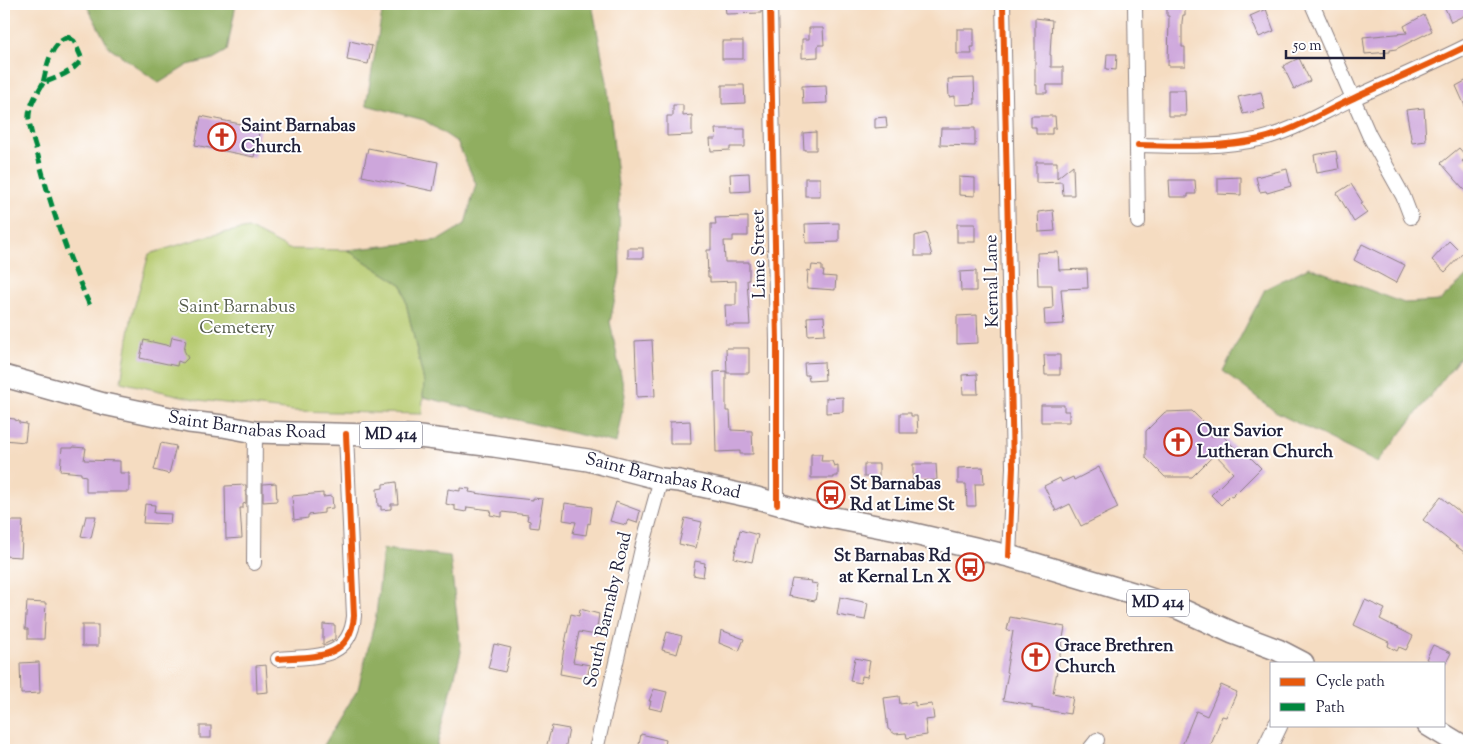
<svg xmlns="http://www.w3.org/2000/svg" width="1473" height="754" font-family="'Sorts Mill Goudy',serif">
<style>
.green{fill:#b6ca6e;stroke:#6c7654}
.forest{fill:#90ae61;stroke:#59684e}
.building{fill:#cda6db}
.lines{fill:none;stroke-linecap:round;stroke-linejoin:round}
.street-casing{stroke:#8c7f7e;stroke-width:16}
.secondary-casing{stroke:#8c7f7e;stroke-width:21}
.primary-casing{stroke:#8c7f7e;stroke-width:24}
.street{stroke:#fff;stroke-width:14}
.secondary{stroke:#fff;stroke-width:19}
.primary{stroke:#fff;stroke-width:21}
.quiet{stroke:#00873e;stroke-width:5;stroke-dasharray:10 5;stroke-linecap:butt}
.cycleway-casing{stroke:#fff;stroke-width:9}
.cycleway{stroke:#e8590c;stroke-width:6}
.labels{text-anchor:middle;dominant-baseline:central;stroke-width:4;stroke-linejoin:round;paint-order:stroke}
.shield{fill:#fff;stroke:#646476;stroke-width:1}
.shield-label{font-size:16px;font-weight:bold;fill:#22223b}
.poi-label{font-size:18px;font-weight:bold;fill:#22223b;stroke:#fff;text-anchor:start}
.street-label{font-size:18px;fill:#22223b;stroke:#fff}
.park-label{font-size:18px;fill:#565d4d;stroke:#fff}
</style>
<rect width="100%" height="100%" fill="#fff"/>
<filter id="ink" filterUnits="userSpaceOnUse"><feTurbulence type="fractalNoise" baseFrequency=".02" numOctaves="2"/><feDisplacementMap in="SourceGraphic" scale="10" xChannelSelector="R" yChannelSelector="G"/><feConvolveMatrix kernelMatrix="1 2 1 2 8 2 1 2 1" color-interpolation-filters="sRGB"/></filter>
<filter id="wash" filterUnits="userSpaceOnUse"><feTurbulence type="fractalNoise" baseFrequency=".0096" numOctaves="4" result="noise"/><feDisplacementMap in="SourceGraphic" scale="20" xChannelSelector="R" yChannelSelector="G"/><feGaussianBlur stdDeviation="1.12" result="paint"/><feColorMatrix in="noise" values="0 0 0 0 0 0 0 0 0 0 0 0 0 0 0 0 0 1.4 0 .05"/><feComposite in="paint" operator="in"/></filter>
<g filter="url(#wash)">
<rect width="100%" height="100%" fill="#f5dcc1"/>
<polygon class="green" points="248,228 289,249 347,250 402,285 424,382 422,414 294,411 199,400 121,382 132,315 149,254 208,236"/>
<g class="forest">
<polygon points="86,4 236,4 227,51 213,59 188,65 159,83 108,46"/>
<path d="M 327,4 L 592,4 L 607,82 L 619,195 L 620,274 L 610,322 L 625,395 L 616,443 C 551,429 488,412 423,397 L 424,382 L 402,285 L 347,250 L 439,240 L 465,224 L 476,184 L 457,142 L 424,120 L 366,105 L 382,13 Z"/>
<polygon points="1309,267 1404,303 1440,301 1469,274 1469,346 1378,463 1277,413 1223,371 1265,289"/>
<polygon points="383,549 450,556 461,652 436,750 321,750 358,689 376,616"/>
</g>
<g id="blocks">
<g class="building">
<polygon points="725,4 761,4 761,13 726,14"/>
<polygon points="1167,4 1185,4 1185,15 1183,15 1182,22 1182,47 1185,47 1185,66 1168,66 1169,16 1167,16"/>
<polygon points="1455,4 1469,4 1469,13 1451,22 1445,8"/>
<polygon points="1266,9 1274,31 1259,37 1250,16"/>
<polygon points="1424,15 1432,31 1396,49 1390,50 1390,52 1365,54 1363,37 1407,33 1404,26"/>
<polygon points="1035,18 1052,20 1050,55 1051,55 1051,67 1063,67 1063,85 1047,85 1047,93 1037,93 1037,85 1035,85"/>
<polygon points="809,28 823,28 824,45 818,45 818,57 802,58 802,39 809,39"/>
<polygon points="957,29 974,29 974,47 971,47 972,54 957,54"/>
<polygon points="350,41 372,46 368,64 347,60"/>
<rect x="722" y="41" width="21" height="18"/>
<polygon points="1107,54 1117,54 1116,70 1106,69"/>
<polygon points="1299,58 1310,81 1294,89 1283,66"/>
<polygon points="974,78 975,104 955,105 955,96 949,97 948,79"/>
<polygon points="1469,79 1469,115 1456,86"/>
<polygon points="722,85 744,85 745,103 722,104"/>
<polygon points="826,85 827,103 803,104 802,86"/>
<polygon points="1168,90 1185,90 1186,116 1168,116"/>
<polygon points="1261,92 1265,109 1243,114 1238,97"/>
<polygon points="673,105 683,105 683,116 692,115 692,135 667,136 667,116 673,116"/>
<polygon points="1424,108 1426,141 1412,143 1406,110"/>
<polygon points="201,116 260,128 254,157 195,145"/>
<polygon points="1031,116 1055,116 1056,128 1052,128 1052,134 1036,134 1036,127 1031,127"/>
<polygon points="886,117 887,127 875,128 875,118"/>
<polygon points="941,128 975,128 975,146 940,145"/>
<polygon points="715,129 745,129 745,147 730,147 730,150 711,151 710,139 716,139"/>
<polygon points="816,132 816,150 804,150 803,133"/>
<polygon points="368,148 438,162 433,191 362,176"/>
<polygon points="1459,148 1467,157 1462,161 1469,169 1469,195 1441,163"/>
<polygon points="1336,151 1339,169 1317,173 1314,155"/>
<polygon points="1036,162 1057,162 1057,178 1073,165 1074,195 1063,195 1062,182 1036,183"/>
<polygon points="1287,169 1291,186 1267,193 1266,191 1260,192 1256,177"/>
<polygon points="749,173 750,191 731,192 730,174"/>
<polygon points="959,177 975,178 975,196 959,195"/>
<polygon points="1241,177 1241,195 1218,194 1218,178"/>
<rect x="805" y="178" width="15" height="18"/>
<polygon points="1169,180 1195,180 1196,194 1188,194 1188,197 1170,197"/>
<polygon points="1351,184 1363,203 1361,204 1367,213 1354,222 1337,193"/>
<polygon points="1053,210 1055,231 1039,232 1038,212"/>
<polygon points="748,217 748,236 733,236 733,241 724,241 725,262 749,262 749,280 747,280 750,325 726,325 725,305 736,305 736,281 710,282 710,277 708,277 707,250 711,250 711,224 716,224 715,218"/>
<polygon points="839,223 839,242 806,243 805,224"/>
<rect x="957" y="224" width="18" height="18"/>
<polygon points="926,233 932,256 915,256 915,236"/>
<polygon points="1449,241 1462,254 1445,272 1432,260"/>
<polygon points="1362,244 1405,265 1396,283 1354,260"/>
<rect x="628" y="248" width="15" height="10"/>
<polygon points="1058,252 1059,270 1087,269 1088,288 1061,289 1064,324 1045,325 1044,309 1053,308 1052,285 1038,285 1037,253"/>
<polygon points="812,265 822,266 822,271 824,271 823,276 836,277 835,290 807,288 808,270 811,271"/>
<polygon points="976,271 976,291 961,291 960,272"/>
<polygon points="977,315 978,343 957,344 957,316"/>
<polygon points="824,316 825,334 808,335 807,317"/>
<polygon points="172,337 186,340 184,350 188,358 183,363 178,361 177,366 140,358 144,340 170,346"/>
<polygon points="652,340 655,396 637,397 635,341"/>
<polygon points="726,348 749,348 749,373 727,373"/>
<polygon points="1044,355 1060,355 1060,375 1045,375"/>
<polygon points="824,362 825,380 809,381 808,375 805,375 804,363"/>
<polygon points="726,371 726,411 730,411 731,430 752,431 753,454 740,454 740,451 716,452 714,372"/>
<polygon points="977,374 978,394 963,394 962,375"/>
<polygon points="843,397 843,412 826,413 826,398"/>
<polygon points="1041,405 1064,405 1064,411 1069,411 1069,422 1041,422"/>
<polygon points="1192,411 1211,430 1211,436 1223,436 1239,452 1242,449 1261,468 1232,497 1230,496 1221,505 1211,495 1233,473 1215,454 1192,477 1165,477 1146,458 1146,431 1165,412"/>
<polygon points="900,413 911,413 911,416 917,416 918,433 900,433"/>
<polygon points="5,418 15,419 15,420 19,421 19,423 27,424 25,442 4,440"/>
<polygon points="690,421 691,444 670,444 670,422"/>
<polygon points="161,443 176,446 169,474 154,470"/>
<polygon points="73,447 86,448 84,460 120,461 120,473 129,473 129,492 86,492 86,476 81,475 81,473 60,471 62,448 73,448"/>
<polygon points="811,454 822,454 821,461 832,461 834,466 838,465 838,476 834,476 834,478 811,478"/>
<rect x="864" y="464" width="15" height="13"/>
<polygon points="913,464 936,464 937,480 913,481"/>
<polygon points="983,467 984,484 975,484 976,506 967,506 966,484 958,484 958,468"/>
<polygon points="1099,467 1118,508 1081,526 1070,504 1056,511 1044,486 1060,478 1062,482 1073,477 1074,480"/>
<polygon points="396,482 398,504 391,504 391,509 381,510 381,506 378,506 377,489 383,488 383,484"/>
<polygon points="276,483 277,501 263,502 263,484"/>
<polygon points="246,485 246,503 243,504 243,508 240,508 242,538 226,539 225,486"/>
<polygon points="460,488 470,489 469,492 495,496 533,500 533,498 543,499 538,528 530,527 530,521 527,520 528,515 502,512 502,517 490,515 491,510 467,507 466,512 455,510 455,506 446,504 448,489 460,491"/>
<polygon points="323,493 323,497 332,496 333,508 324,509 324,513 308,515 308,518 294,520 292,496"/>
<polygon points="1441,497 1469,519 1469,556 1423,520"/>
<polygon points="616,502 640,511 637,523 628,520 626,525 610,521"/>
<polygon points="565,503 592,507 590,524 588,523 586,535 573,533 576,522 563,520"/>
<polygon points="145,504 155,505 154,513 171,514 170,524 143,523"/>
<polygon points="86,516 96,516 91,538 81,536"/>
<polygon points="685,518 702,522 696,548 679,544"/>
<polygon points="4,521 23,521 21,557 4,556"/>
<polygon points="740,530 758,535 752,562 734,558"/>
<polygon points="695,561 705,563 703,577 693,575"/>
<polygon points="792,579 812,581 811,583 818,584 815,601 788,596"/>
<polygon points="840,597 868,603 865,620 837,615"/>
<polygon points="1365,600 1385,609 1380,619 1413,636 1406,650 1399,647 1397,651 1388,646 1389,642 1354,625"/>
<polygon points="27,602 46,603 44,639 28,639 28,629 25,629"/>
<polygon points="580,609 599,614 596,635 579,632 573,662 590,665 587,679 560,674 564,648 571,614 579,616"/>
<polygon points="1010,617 1065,627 1053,693 1073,697 1070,714 1032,708 1032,705 1003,700 1008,673 1006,672 1013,631 1007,630"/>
<polygon points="323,624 335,625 335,639 323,645"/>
<rect x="82" y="625" width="16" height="21"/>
<polygon points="721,630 744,639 739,651 719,643"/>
<polygon points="667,632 682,636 677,654 662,650"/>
<polygon points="494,644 511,648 505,672 488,668"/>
<polygon points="1433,645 1451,653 1446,663 1432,663 1426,659"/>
<polygon points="855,658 870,661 867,677 862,676 861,683 850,681"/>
<polygon points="39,662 40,693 21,694 20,663"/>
<polygon points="266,665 268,692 257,693 256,666"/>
<polygon points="1221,685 1237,692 1226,717 1222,716 1209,750 1187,750 1181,748 1196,711 1207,716"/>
<polygon points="654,689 667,692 662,711 649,708 651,701 649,701"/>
<polygon points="899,696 900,704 915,702 915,706 932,704 934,719 925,720 927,735 907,738 906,733 895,734 888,729 884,698"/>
<rect x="200" y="726" width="11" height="12"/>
<polygon points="552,726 569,729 565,750 546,748"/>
<polygon points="641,734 666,740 664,750 638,750"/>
</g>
</g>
</g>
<g filter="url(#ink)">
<use href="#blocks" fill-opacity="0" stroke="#8c7f7e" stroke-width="1"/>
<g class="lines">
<g class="street-casing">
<g id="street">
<polyline points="770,4 777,341 777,504"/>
<polyline points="1003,4 1013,467 1009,556"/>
<polyline points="1135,4 1138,222"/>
<polyline points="1312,4 1369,135 1403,196 1411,217"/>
<path d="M 1138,145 C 1178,146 1220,148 1260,139 C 1294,131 1323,112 1354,98 C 1393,80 1431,64 1469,45"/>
<polyline points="254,563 255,432"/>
<path d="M 278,659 C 313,656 350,661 354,616 L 346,434"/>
<polyline points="596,750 643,544 661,479"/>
<polyline points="1089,750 1097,740"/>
</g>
</g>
<g class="secondary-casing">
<polyline id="secondary" points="1266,750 1278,725"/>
</g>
<g class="primary-casing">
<g id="primary">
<path id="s1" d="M 4,376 L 104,404 L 189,422 L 223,426 L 255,432 L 411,436 L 494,446 L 588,460 L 661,479 L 679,481 L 757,498 L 814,514 L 897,530 L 1009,556 L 1136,594 L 1180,609 L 1233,633 L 1278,650 L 1303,663"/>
<polyline points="1428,725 1469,750"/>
</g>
</g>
<use href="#street" class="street"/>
<use href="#secondary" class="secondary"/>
<use href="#primary" class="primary"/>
<g class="quiet">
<path d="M 68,37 L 74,41 L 82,59 C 72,73 58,77 43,83 C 47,66 50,44 68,37 Z"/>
<path d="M 43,83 C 38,92 30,104 29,115 C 28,124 34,142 37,152 C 50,205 68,258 91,308"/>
</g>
<g class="cycleway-casing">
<g id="cycleway">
<polyline points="770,4 777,341 777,504"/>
<polyline points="1003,4 1013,467 1009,556"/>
<path d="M 1138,145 C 1178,146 1220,148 1260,139 C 1294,131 1323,112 1354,98 C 1393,80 1431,64 1469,45"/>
<path d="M 278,659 C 313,656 350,661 354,616 L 346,434"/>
</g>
</g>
<use href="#cycleway" class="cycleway"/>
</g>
</g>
<defs>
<g id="church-ring" transform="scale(1.4375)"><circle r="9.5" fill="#fff" stroke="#c8321e" stroke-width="1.5"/><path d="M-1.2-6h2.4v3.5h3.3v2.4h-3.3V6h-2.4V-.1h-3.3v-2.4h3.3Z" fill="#c8321e"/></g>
<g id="bus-ring" transform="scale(1.4375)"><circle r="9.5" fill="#fff" stroke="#c8321e" stroke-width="1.5"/><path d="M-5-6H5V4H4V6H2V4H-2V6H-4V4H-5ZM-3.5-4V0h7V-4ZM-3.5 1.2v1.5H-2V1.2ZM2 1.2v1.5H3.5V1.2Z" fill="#c8321e"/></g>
</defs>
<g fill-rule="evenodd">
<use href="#church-ring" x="222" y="137"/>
<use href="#church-ring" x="1178" y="442"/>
<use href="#bus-ring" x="831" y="495"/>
<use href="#bus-ring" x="970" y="567"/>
<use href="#church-ring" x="1036" y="657"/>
</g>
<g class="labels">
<g class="shield">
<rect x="360" y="421.5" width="62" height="27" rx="4"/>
<rect x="1127" y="589.5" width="62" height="27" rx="4"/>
</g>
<g class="shield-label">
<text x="391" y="435">MD 414</text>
<text x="1158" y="603">MD 414</text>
</g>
<g class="poi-label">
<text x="241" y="127">Saint Barnabas<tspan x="241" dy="21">Church</tspan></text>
<text x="1197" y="432">Our Savior<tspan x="1197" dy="21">Lutheran Church</tspan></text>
<text x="850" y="485">St Barnabas<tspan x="850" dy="21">Rd at Lime St</tspan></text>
<text x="951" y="557" text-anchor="end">St Barnabas Rd<tspan x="951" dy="21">at Kernal Ln X</tspan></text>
<text x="1055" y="647">Grace Brethren<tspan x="1055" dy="21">Church</tspan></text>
</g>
<g class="street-label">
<text transform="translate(760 254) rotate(-91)">Lime Street</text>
<text transform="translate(993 281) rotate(-91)">Kernal Lane</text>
<text stroke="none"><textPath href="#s1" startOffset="249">Saint Barnabas Road</textPath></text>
<text stroke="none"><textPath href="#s1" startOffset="669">Saint Barnabas Road</textPath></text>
<text transform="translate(609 610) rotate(-77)">South Barnaby Road</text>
</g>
<g class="park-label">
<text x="237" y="308">Saint Barnabus<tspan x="237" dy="21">Cemetery</tspan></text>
</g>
</g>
<rect width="1473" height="754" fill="none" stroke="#fff" stroke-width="20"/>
<rect x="1270" y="662" width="175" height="65" fill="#ffffff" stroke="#a7a7b1"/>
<rect x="1280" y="678" width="25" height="8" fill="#e8590c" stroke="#a7a7b1"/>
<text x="1316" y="686" font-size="15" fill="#22223b">Cycle path</text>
<rect x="1280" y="703" width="25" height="8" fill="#00873e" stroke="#a7a7b1"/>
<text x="1316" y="712" font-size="15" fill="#22223b">Path</text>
<path d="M1286 50v8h98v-8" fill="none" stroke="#22223b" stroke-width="2.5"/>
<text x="1293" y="50" font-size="15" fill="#22223b" stroke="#ffffff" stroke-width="4" paint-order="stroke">50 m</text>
</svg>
